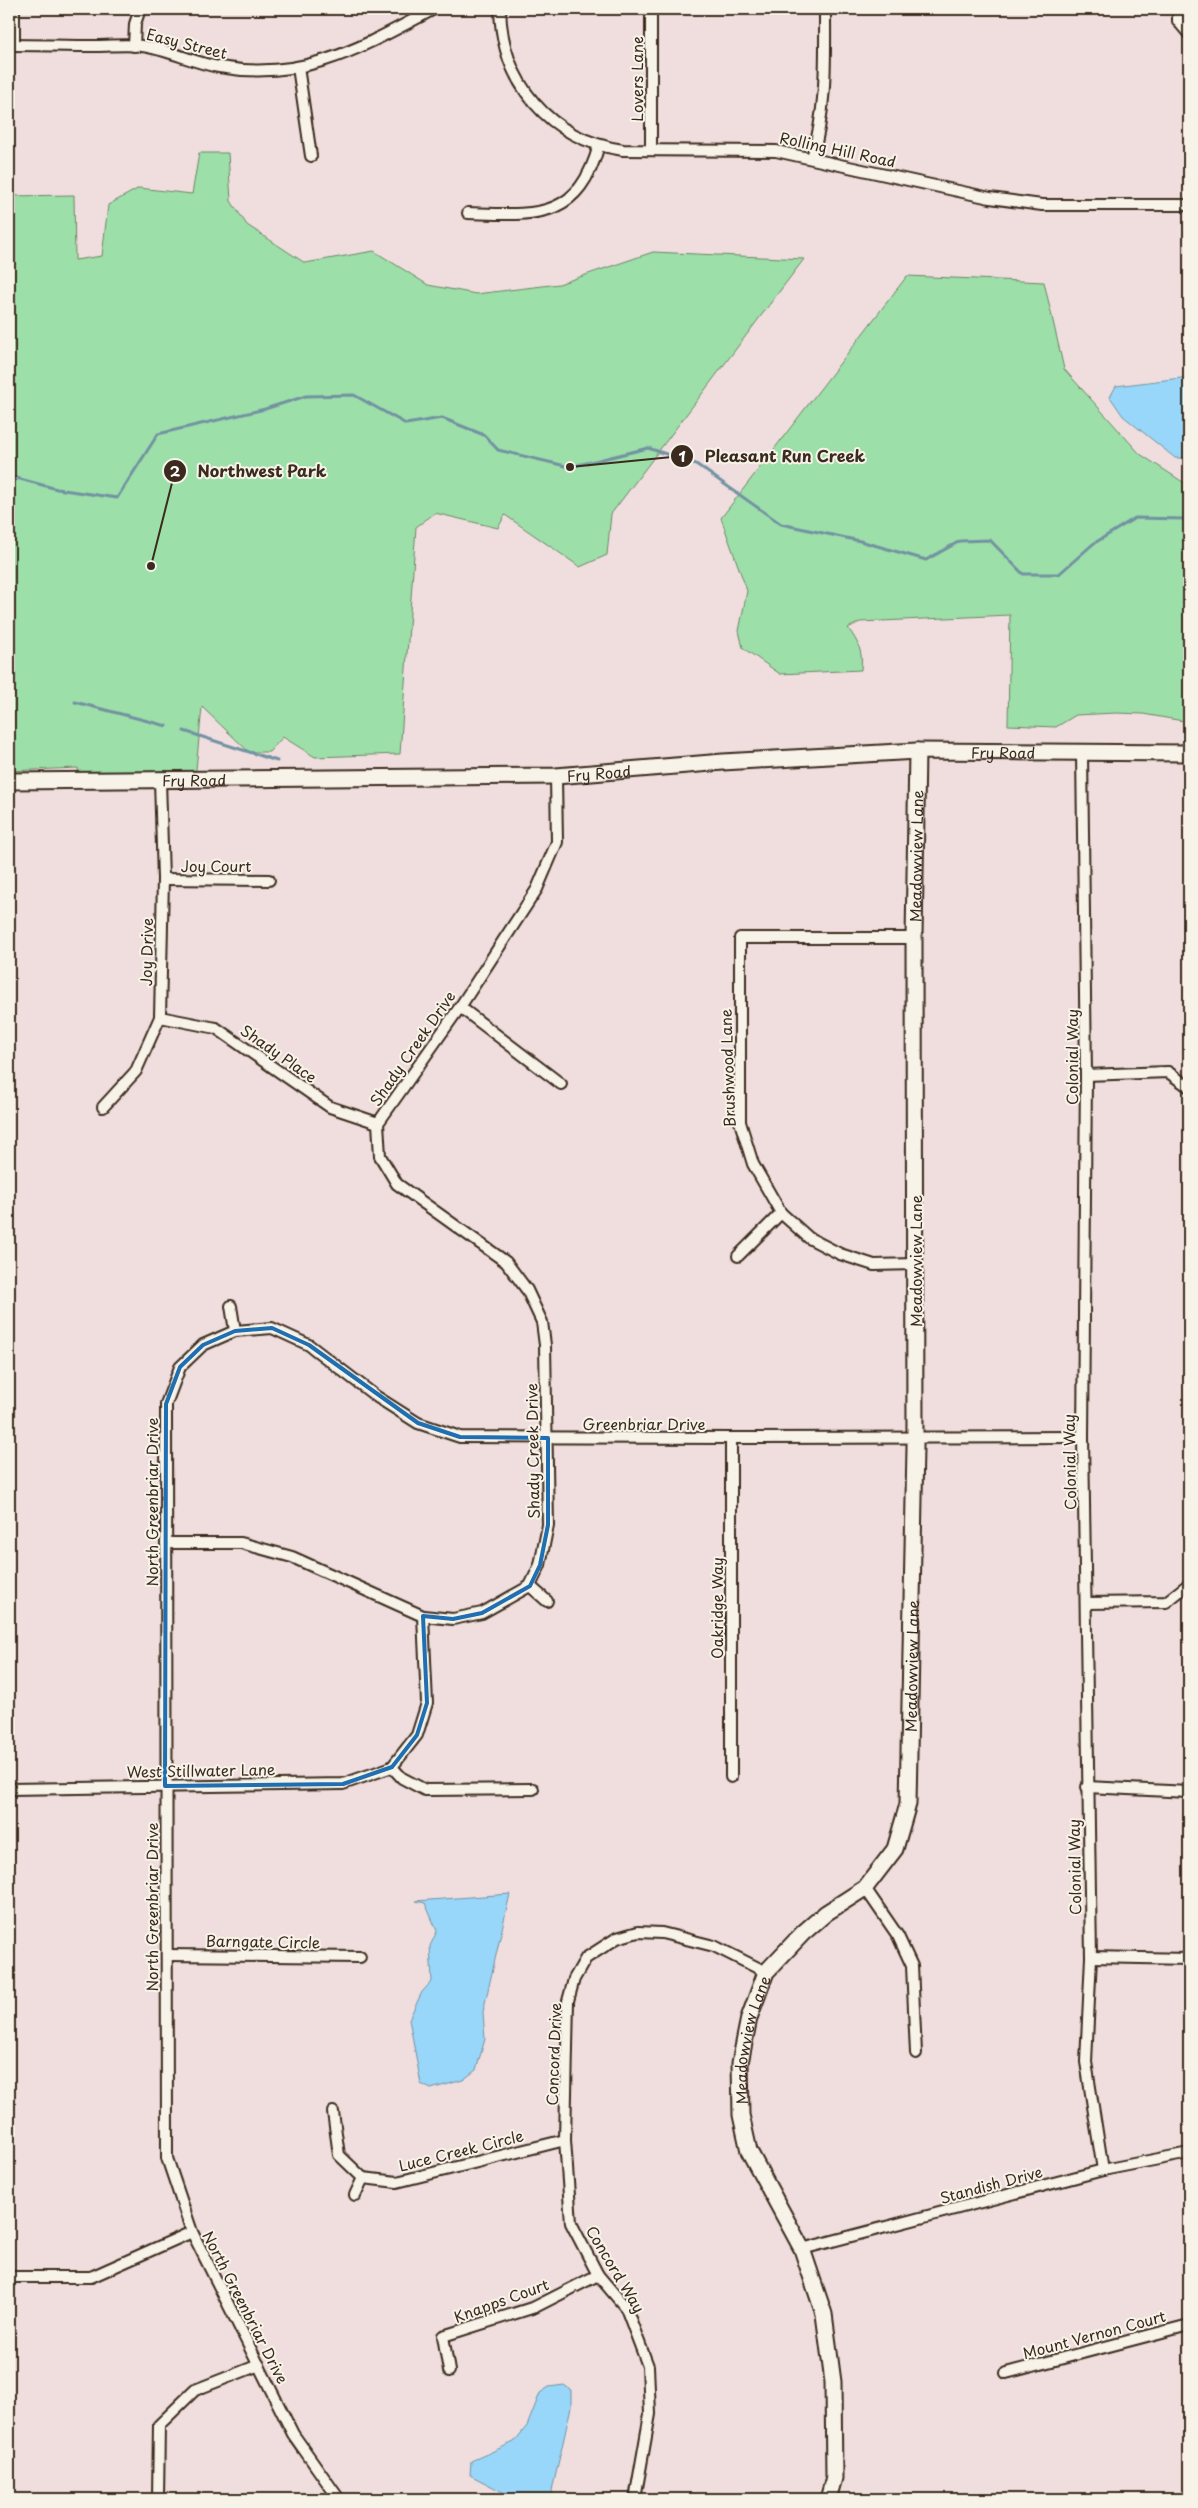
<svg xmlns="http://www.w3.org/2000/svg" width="1198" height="2508" font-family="'Playpen Sans',sans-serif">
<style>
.green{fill:#9cdfa9;stroke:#6c8464}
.water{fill:#98d7f9;stroke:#7392a1}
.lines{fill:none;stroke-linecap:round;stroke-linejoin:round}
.stream{stroke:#7392a1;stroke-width:3}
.street-casing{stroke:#3b2a1e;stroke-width:14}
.secondary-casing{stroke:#3b2a1e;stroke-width:19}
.street{stroke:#f7f3e8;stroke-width:10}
.secondary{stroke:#f7f3e8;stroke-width:15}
.marked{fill:none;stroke:#1f6fb2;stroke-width:4;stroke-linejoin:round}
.labels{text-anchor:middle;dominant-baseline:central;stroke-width:4;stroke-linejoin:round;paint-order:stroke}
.street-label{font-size:15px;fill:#3b2a1e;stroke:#f7f3e8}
.leader{fill:none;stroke:#3b2a1e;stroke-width:2}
.callout-dot{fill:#3b2a1e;stroke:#f7f3e8;stroke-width:2}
.mark-label{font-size:15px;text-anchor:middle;font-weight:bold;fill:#fff}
.callout-label{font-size:16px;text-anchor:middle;font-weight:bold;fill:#3b2a1e;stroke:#f7f3e8;stroke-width:4;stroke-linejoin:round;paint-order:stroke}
</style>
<rect width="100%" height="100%" fill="#f0dedf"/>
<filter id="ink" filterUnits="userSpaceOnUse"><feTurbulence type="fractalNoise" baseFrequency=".02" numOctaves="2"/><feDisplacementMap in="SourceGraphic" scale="10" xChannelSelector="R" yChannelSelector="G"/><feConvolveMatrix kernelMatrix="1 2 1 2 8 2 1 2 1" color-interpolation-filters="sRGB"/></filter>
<g filter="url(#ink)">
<g class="green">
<polygon points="199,153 228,153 231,201 247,225 305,263 374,251 428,285 476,294 559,284 653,252 804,259 611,514 607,555 580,567 505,515 498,528 435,513 416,527 400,754 315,757 283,737 269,752 249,752 202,707 195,780 79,781 78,768 9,771 9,196 74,195 75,260 102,256 108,205 139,188 192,194"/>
<path d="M 907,276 L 1044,282 L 1064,369 L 1140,454 L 1189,486 L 1189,722 L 1143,714 L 1116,713 L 1076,715 L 1056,727 L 1008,725 L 1010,615 L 860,622 L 848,628 C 859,643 863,652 861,670 L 780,674 L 743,648 L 739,631 L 747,591 L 721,518 Z"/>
</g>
<g class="water">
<polygon points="1189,377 1189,455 1182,458 1175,458 1123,416 1110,397 1116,386"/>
<polygon points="510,1894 483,2012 485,2039 476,2070 463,2080 431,2089 421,2084 409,2019 422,1992 432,1981 430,1946 437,1931 425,1903 416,1901"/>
<polygon points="564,2385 571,2390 571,2407 552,2491 554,2499 516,2499 470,2475 471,2461 514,2442 527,2426 540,2393 549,2387"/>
</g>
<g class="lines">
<g class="stream">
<polyline points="9,476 57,489 117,498 158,434 265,409 306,396 354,395 406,424 442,418 484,435 498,450 570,467 648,448 696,464 781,524 860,541 926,560 960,541 990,540 1023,574 1059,574 1093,544 1135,518 1185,519 1189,523"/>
<polyline points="75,702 167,726"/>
<polyline points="184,731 277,761"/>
</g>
<g class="street-casing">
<g id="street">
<polyline points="14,9 14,45"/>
<path d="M 500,9 C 502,83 549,139 623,150 L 776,151 L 990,198 L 1042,205 L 1189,205"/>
<polyline points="651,9 651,150"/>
<polyline points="1178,9 1178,21 1189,34"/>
<path d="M 9,45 C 38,45 67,46 96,46 C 111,46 127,44 142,46 C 168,49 193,63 219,67 C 305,82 362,47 434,9"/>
<polyline points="134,46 135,24 140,9"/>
<polyline points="298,67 311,156"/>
<path d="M 812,158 C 827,107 825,61 825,9"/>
<path d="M 468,213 C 534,215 578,222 599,145"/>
<polyline points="1082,753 1086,1075 1083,1437 1091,1957 1086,2062 1103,2170"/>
<polyline points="163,879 269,880"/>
<polyline points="914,938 740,938 740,1122 753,1164 781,1213 809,1238 840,1254 874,1265 915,1264"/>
<polyline points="460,1007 561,1084"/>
<polyline points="160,1017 216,1028 330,1107 378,1123"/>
<polyline points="1086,1075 1168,1072 1189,1087"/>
<polyline points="103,1107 136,1071 160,1017 163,879 160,780"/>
<polyline points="738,1256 781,1213"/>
<polyline points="231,1306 235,1331 203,1345 180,1367 166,1404 167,2158 192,2232 293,2434 339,2499"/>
<polyline points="235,1331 272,1328 309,1345 377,1397 418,1423 460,1437 731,1438 1083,1437"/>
<polyline points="731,1438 731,1777"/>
<polyline points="166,1543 241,1543 292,1557 423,1616 453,1619 482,1613 530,1586 547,1601"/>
<polyline points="530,1586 540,1565 548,1525 545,1345 542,1322 527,1290 506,1262 397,1184 380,1156 378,1123 460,1007 537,889 557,842 556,776"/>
<polyline points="1086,1603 1166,1602 1189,1584"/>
<polyline points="392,1767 417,1735 427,1703 423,1616"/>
<polyline points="392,1767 402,1778 425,1790 533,1789"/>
<polyline points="1087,1787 1189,1792"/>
<polyline points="9,1789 343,1784 392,1767"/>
<polyline points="865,1888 898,1936 912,1966 916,2053"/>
<polyline points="167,1955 360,1957"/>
<polyline points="1091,1957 1189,1959"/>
<polyline points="333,2112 339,2155 363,2178 355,2195"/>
<polyline points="363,2178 397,2182 565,2140"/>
<polyline points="802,2249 1103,2170 1189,2153"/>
<polyline points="9,2277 91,2277 192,2232"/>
<polyline points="449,2371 443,2336 535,2307 598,2275"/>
<polyline points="1006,2373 1189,2325"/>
<polyline points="158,2499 159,2425 195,2390 259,2365"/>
<polyline points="635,2499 650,2414 648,2366 626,2308 598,2275 571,2223 565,2140 568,2001 574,1979 586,1958 617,1938 638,1932 662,1933 714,1946 766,1972"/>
</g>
</g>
<g class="secondary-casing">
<g id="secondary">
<path id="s1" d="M 9,781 L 556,776 L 723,762 L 917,751 L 1189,753"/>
<path id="s2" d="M 828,2499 L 834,2478 L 833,2382 L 824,2314 L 802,2249 L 749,2151 L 741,2115 L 740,2063 L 749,2018 L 766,1972 L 803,1933 L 826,1913 L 865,1888 L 895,1849 L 908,1804 L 915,1447 L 914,938 L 917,751"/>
</g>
</g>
<use href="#street" class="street"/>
<use href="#secondary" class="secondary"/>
</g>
</g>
<path class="marked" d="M 272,1328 L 309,1345 L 418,1423 L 460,1437 L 548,1438 L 548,1525 L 540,1565 L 530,1586 L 482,1613 L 453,1619 L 423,1616 L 427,1703 L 417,1735 L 392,1767 L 343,1784 L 165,1786 L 166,1404 L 180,1367 L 203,1345 L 235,1331 Z"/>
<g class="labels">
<g class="street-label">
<text transform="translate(187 43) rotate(14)">Easy Street</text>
<text transform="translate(636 79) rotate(-90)">Lovers Lane</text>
<text transform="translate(838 149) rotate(12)">Rolling Hill Road</text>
<text stroke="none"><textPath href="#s1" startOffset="995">Fry Road</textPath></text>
<text stroke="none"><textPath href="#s1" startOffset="590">Fry Road</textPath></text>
<text stroke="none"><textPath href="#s1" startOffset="185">Fry Road</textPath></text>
<text stroke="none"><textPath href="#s2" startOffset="1725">Meadowview Lane</textPath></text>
<text x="216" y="865">Joy Court</text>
<text transform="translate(146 952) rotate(-89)">Joy Drive</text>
<text transform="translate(412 1048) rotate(-55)">Shady Creek Drive</text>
<text transform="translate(279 1053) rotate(35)">Shady Place</text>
<text transform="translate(1071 1057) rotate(-90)">Colonial Way</text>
<text transform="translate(727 1068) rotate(-92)">Brushwood Lane</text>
<text transform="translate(915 1261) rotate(-90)">Meadowview Lane</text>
<text x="644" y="1423">Greenbriar Drive</text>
<text transform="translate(532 1451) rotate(-91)">Shady Creek Drive</text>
<text transform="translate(1069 1462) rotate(-91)">Colonial Way</text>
<text transform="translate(151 1502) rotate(-90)">North Greenbriar Drive</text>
<text transform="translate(716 1608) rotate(-90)">Oakridge Way</text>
<text stroke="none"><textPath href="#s2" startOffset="915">Meadowview Lane</textPath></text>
<text transform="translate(201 1770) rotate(-1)">West Stillwater Lane</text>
<text transform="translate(1074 1867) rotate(-91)">Colonial Way</text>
<text transform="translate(151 1907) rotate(-90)">North Greenbriar Drive</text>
<text transform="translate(263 1941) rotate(1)">Barngate Circle</text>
<text stroke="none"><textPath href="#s2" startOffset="480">Meadowview Lane</textPath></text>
<text transform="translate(553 2054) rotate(-88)">Concord Drive</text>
<text transform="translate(461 2150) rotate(-14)">Luce Creek Circle</text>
<text transform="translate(991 2184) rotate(-15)">Standish Drive</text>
<text transform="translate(616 2269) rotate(59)">Concord Way</text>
<text transform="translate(501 2300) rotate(-20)">Knapps Court</text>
<text transform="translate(246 2307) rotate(63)">North Greenbriar Drive</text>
<text transform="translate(1094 2334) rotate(-15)">Mount Vernon Court</text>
</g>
</g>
<path class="leader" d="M570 467L682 456M151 566L175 471"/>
<g class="callout-dot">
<circle cx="570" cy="467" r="5"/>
<circle cx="151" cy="566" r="5"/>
<circle cx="682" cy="456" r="12"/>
<circle cx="175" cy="471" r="12"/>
</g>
<g class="mark-label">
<text x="682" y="462">1</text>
<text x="175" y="477">2</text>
</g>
<g class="callout-label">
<text x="785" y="462">Pleasant Run Creek</text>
<text x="262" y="477">Northwest Park</text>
</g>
<rect width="1198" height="2508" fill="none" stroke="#f7f3e8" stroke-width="30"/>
<rect x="15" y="15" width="1168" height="2478" fill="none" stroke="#3b2a1e" stroke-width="2" filter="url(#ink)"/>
</svg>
